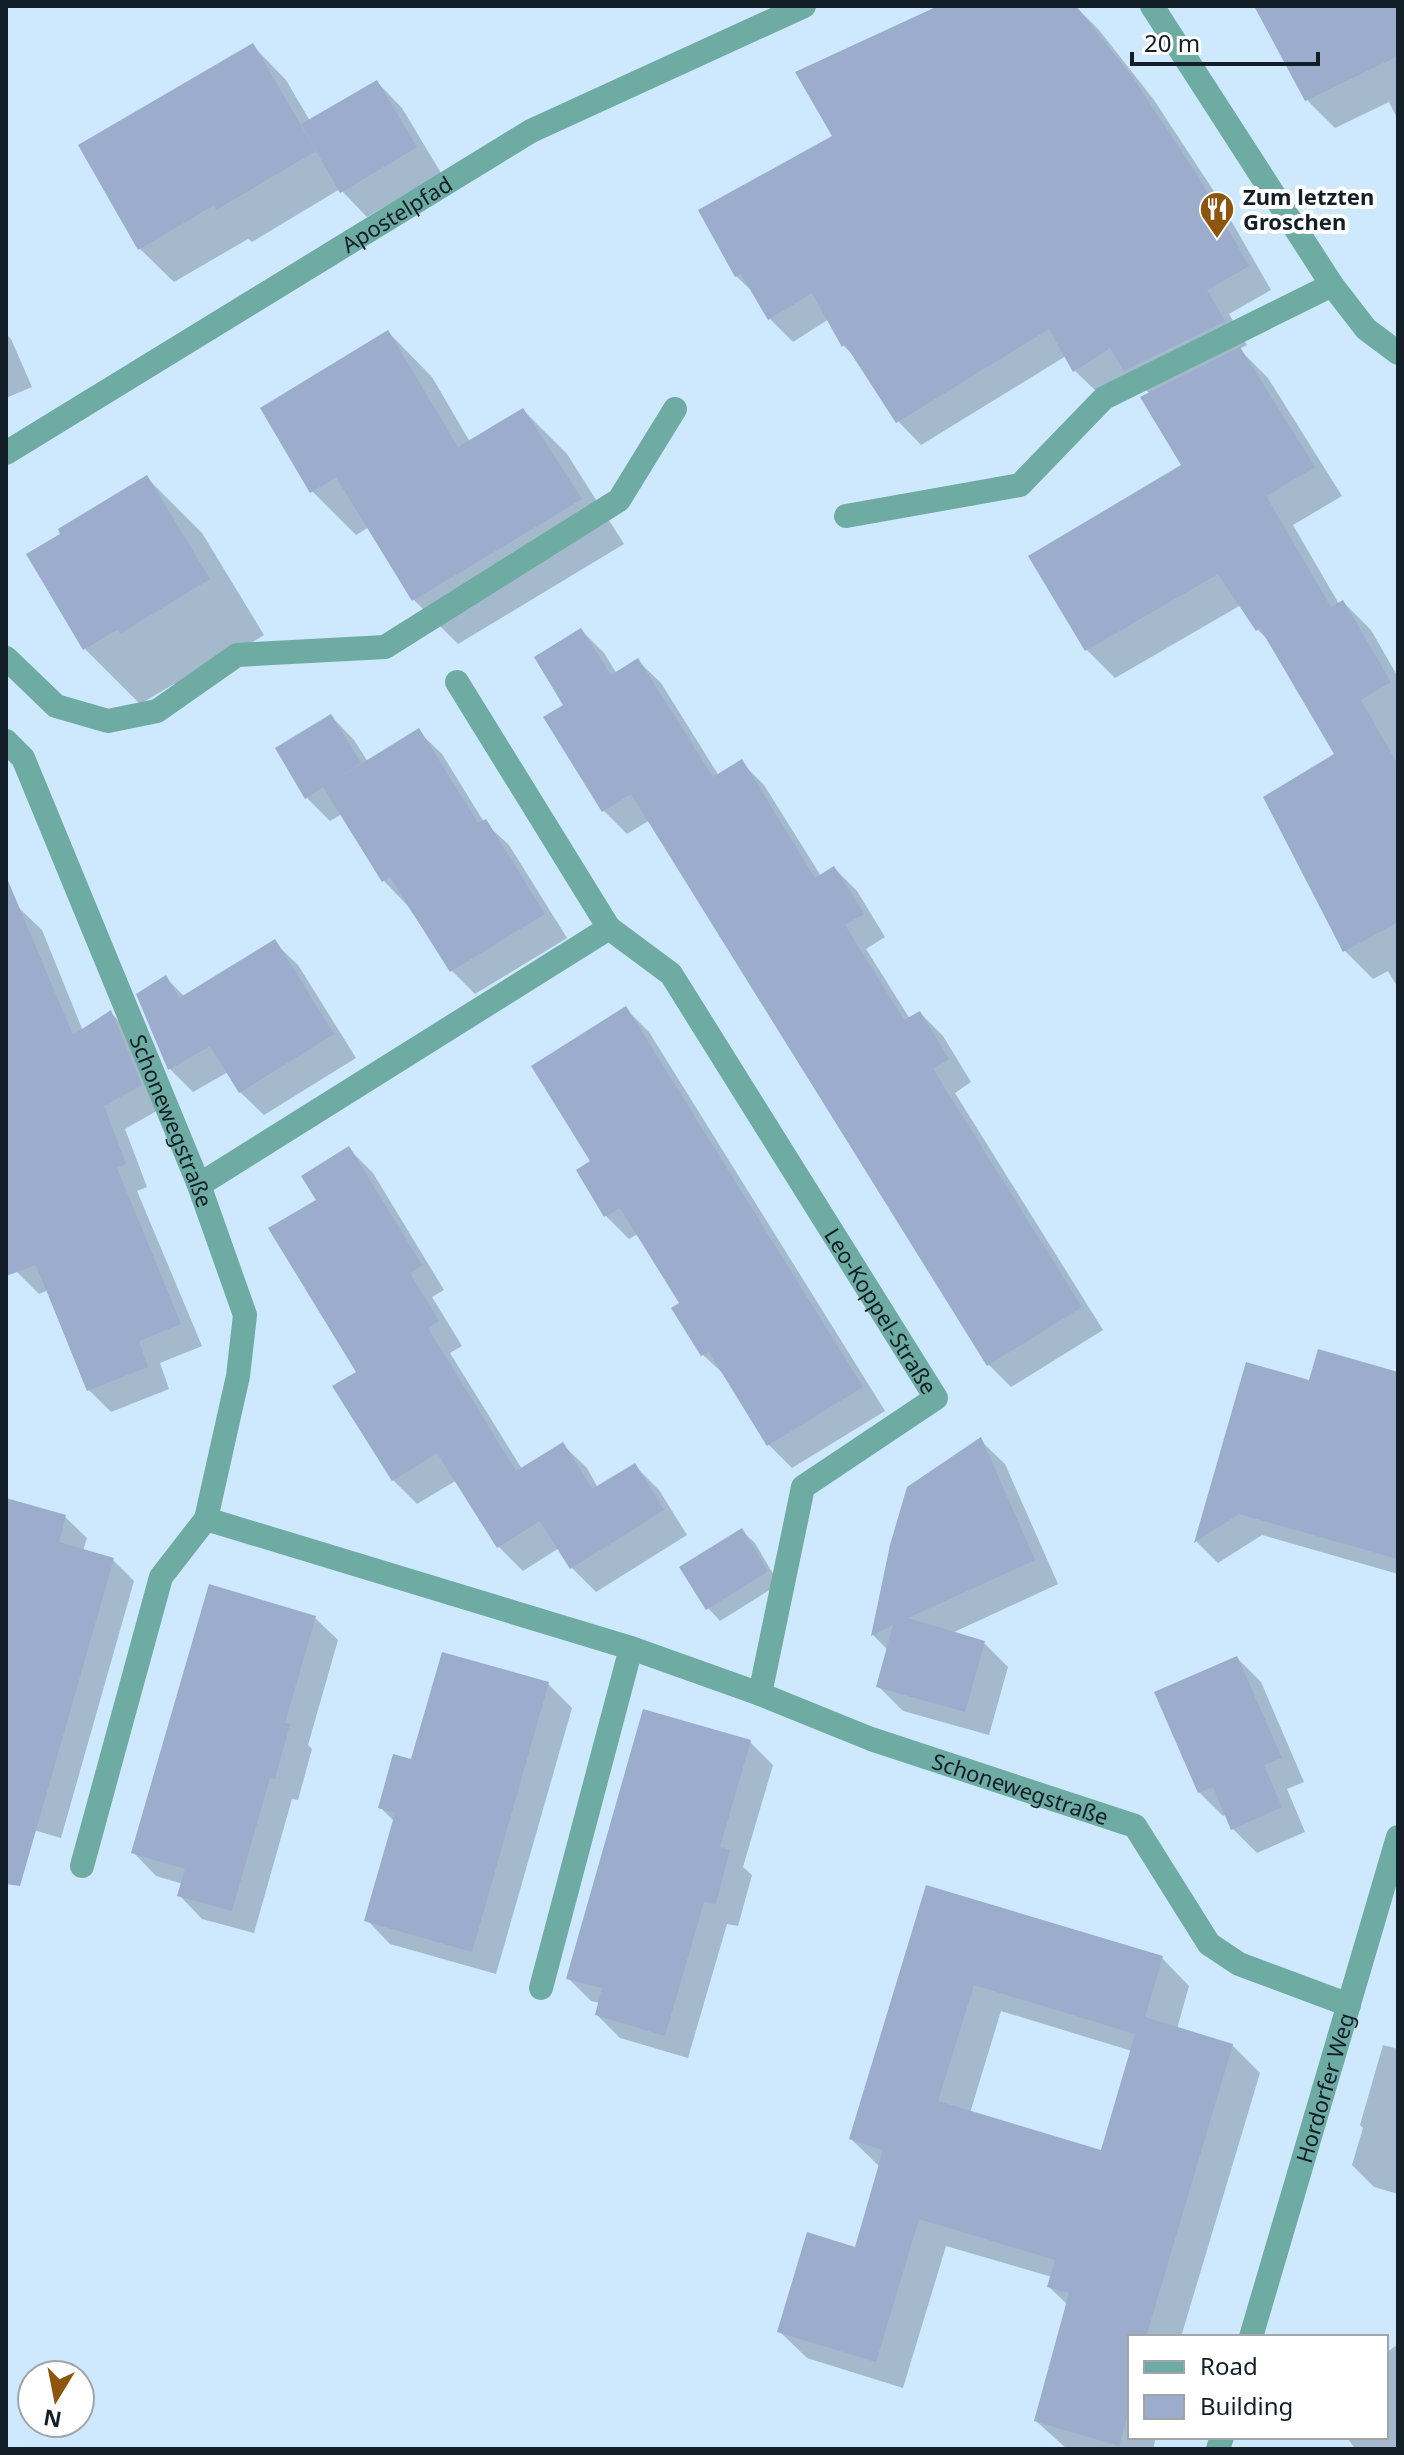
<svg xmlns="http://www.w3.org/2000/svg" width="1404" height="2455" font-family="'Noto Sans',sans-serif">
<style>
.shadow{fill:#0003;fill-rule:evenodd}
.building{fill:#9baccd;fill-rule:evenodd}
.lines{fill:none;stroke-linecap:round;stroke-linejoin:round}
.minor{stroke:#6eaba2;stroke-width:24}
.labels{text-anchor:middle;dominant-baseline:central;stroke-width:8;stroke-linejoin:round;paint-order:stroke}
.poi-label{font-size:22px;font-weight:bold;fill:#121e28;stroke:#fff;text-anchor:start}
.street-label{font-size:22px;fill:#121e28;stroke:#fff}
</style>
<rect width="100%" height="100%" fill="#cee8fe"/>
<g class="shadow">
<polygon points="942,6 1075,6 1099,30 1154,100 1217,196 1271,290 1229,314 1247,345 1239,349 1268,378 1342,496 1293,525 1339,604 1343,602 1371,630 1398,677 1398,988 1388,971 1373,979 1345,951 1266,797 1336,755 1270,642 1258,630 1241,605 1115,678 1087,650 1031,556 1184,466 1150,394 1130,374 1098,393 1074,370 1066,356 921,445 898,421 857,359 843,345 829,319 793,342 770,319 756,295 736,276 835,137"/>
<polygon points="1281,6 1398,6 1398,120 1389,102 1335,128 1307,100"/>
<polygon points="253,46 286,80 310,121 377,82 402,108 441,173 367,217 340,189 252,242 248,239 174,282 140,249"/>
<polygon points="388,332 432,377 470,442 523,410 567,454 624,544 458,644 414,600 369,527 356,535 312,491"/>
<polygon points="6,334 11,339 32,387 6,398"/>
<polygon points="147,478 202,533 264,635 178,688 174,684 140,704 85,649"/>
<polygon points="581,630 604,653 617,674 638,661 661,683 719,776 741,762 764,785 821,876 834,868 857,891 885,937 866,949 910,1019 920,1013 943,1036 971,1082 955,1093 1103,1330 1011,1387 988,1364 650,820 627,834 604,811 566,705"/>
<polygon points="331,716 354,740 368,762 418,731 442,754 484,822 509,845 567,938 475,994 451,970 407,905 384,881 342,814 330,821 307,798"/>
<polygon points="19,908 42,930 83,1031 111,1013 133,1035 162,1108 125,1129 147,1187 137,1191 202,1346 160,1363 169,1389 111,1412 89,1390 48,1290 39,1294 17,1272 6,1247 6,914"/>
<polygon points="274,942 298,965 356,1058 264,1115 240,1092 228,1072 193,1092 170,1069 165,977 185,997"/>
<polygon points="626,1009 649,1032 885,1411 792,1468 769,1445 727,1377 703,1355 682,1303 638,1234 629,1239 606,1216 593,1161"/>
<polygon points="349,1149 373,1173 444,1290 432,1297 462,1346 450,1353 522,1469 562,1444 587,1468 598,1488 635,1466 659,1490 687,1535 596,1592 571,1567 559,1548 523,1571 499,1547 457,1480 417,1504 393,1480 359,1373 318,1200"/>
<polygon points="1248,1364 1310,1383 1398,1374 1398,1574 1262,1535 1218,1563 1197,1542"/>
<polygon points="980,1440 1005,1464 1058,1584 952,1633 984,1643 1008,1667 989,1735 903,1711 879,1687 888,1650 873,1635"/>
<polygon points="6,1500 65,1517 87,1538 83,1551 113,1560 134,1581 61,1838 20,1826 6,1861"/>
<polygon points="742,1531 755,1543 779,1584 720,1621 708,1608"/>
<polygon points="315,1618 338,1640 308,1745 312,1749 298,1800 292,1799 254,1933 202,1919 180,1896 183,1884 156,1876 134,1853"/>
<polygon points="1237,1658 1261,1682 1304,1782 1287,1789 1305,1832 1257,1853 1233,1829 1227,1815 1223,1816 1199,1792"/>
<polygon points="548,1684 572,1708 496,1974 390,1944 367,1920 395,1822 381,1808 412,1762"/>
<polygon points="750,1742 773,1765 743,1867 752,1875 738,1926 727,1924 688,2058 620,2038 597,2015 600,2003 591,2001 568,1978"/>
<path d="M 927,1887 L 1162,1958 L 1189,1986 L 1177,2029 L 1232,2045 L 1260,2073 L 1181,2337 L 1130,2337 L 1130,2437 L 1156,2437 L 1153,2449 L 1067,2449 L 1036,2421 L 1068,2305 L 1049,2287 L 1052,2277 L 946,2246 L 903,2388 L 807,2358 L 779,2331 L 857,2250 L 879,2166 L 851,2139 ZM 1001,2011 L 1132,2051 L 1103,2153 L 970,2113 Z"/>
<polygon points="1383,2045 1398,2049 1398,2194 1374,2187 1352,2165 1363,2128 1360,2125"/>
<polygon points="1398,2344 1398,2449 1355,2449 1347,2437 1386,2437 1386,2353"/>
</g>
<g class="building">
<polygon points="938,6 1076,6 1131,75 1194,170 1249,266 1207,290 1225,321 1124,371 1110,348 1073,372 1049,329 896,423 845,344 842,347 812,293 768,320 741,274 735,277 698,210 832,136 795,72"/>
<polygon points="1254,6 1398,6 1398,56 1305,101"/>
<polygon points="253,43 316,151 216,210 214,205 138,250 78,145"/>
<polygon points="377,80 417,147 340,193 301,124"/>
<polygon points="388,330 458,447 523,408 582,499 412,601 336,477 310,493 260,408"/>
<polygon points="1240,347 1315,467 1266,496 1331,607 1343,600 1391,682 1361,700 1398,765 1398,922 1343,952 1263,797 1334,754 1260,628 1256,631 1218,574 1085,651 1028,556 1181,465 1140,397"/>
<polygon points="147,475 210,579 121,633 117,630 83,650 26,554 60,534 58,529"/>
<polygon points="581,628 611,675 638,658 713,777 742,759 815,878 834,866 864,914 845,925 904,1020 920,1011 949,1059 933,1069 1082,1307 987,1366 631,794 602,812 543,717 563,705 534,657"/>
<polygon points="331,714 361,763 330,783 419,728 478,823 486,819 545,914 450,972 390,877 382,882 323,787 305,799 275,748"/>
<polygon points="6,876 73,1035 111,1010 142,1085 104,1106 126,1164 117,1168 181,1324 139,1341 148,1367 87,1391 36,1265 6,1276"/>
<polygon points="275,939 334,1034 239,1093 210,1046 168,1070 136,994 166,975 179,998"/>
<polygon points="626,1006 863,1387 767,1446 709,1352 701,1356 671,1308 679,1303 620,1208 604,1217 576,1170 590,1161 531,1066"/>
<polygon points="349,1146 422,1265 410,1273 439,1321 428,1328 516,1471 563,1442 592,1489 635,1463 664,1510 570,1569 540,1521 497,1548 437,1453 392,1481 332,1386 356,1372 268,1228 316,1200 301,1176"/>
<polygon points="1318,1349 1398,1372 1398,1559 1239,1514 1194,1543 1246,1362 1309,1380"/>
<polygon points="981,1437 1035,1560 908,1618 985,1641 965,1712 876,1687 893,1625 871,1636 890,1545 907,1487"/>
<polygon points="6,1498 66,1515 59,1542 114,1558 20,1886 6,1884"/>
<polygon points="742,1528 768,1571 706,1610 679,1567"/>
<polygon points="209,1584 316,1616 285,1723 290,1724 275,1779 270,1778 232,1911 177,1896 185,1869 131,1853"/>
<polygon points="442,1652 549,1682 472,1952 364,1921 395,1813 378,1808 393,1754 411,1759"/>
<polygon points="1237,1656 1282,1758 1264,1765 1282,1807 1231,1830 1213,1787 1198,1793 1154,1692"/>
<polygon points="643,1709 751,1740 720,1847 730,1850 716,1904 704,1902 665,2036 595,2015 602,1988 566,1979"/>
<path d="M 926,1885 L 1163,1956 L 1145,2017 L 1233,2044 L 1146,2337 L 1130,2337 L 1130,2407 L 1119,2446 L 1034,2421 L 1069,2293 L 1047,2287 L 1055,2260 L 919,2219 L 876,2362 L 777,2332 L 807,2232 L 855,2247 L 883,2150 L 849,2139 ZM 974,1985 L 1135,2034 L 1101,2150 L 938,2101 Z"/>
</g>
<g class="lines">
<g class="minor">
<polyline points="1152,6 1332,285 1366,329 1398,353"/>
<path id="s1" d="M 6,453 L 531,131 L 804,6"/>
<polyline points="846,516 1020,485 1104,398 1332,285"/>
<polyline points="6,658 56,706 108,721 157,711 237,655 385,647 619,500 675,409"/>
<polyline points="457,682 609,928"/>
<path id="s2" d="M 6,741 L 23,758 L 199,1185 L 245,1315 L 238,1376 L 206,1519 L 631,1648 L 760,1694 L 871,1739 L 1135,1826 L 1209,1944 L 1239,1964 L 1349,2005"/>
<path id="s3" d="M 199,1185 L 609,928 L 671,974 L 936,1398 L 803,1487 L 760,1694"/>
<polyline points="82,1866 161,1577 206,1519"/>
<polyline points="541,1988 631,1648"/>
<path id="s4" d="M 1251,2337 L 1398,1837"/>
<polyline points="1218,2449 1222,2437"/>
</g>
</g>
<defs>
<g id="restaurant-pin" transform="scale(1.8)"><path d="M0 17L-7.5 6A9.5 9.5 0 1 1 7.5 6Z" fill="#8e550e" stroke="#fff"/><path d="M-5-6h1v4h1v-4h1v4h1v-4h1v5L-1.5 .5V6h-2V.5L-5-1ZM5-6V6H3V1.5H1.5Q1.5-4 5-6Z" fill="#fff"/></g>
</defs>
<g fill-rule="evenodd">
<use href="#restaurant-pin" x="1217" y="209"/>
</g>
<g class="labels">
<g class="poi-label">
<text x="1243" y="196">Zum letzten<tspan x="1243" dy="25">Groschen</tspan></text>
</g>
<g class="street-label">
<text stroke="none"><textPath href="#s1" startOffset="458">Apostelpfad</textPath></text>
<text stroke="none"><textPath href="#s2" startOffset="416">Schonewegstraße</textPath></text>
<text stroke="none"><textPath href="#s3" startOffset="958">Leo-Koppel-Straße</textPath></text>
<text stroke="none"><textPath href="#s2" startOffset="1690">Schonewegstraße</textPath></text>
<text stroke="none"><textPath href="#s4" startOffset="260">Hordorfer Weg</textPath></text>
</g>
</g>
<rect width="1404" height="2455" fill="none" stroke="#121e28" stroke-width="16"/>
<rect x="1128" y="2335" width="260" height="104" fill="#ffffff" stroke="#a0a5a9" stroke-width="2"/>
<rect x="1144" y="2361" width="40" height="12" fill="#6eaba2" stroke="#a0a5a9" stroke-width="2"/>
<text x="1200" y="2375" font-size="24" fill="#121e28">Road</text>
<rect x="1144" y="2395" width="40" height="24" fill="#9baccd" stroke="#a0a5a9" stroke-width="2"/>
<text x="1200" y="2415" font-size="24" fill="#121e28">Building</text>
<g transform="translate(56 2399) rotate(190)"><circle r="38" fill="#ffffff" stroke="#a0a5a9" stroke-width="2"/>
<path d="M0-6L14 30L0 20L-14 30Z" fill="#8e550e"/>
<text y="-12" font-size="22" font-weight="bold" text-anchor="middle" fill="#121e28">N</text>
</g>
<path d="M1132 52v12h186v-12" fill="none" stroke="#121e28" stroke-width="4"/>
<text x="1144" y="52" font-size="24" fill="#121e28" stroke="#ffffff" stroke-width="6" paint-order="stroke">20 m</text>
</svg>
